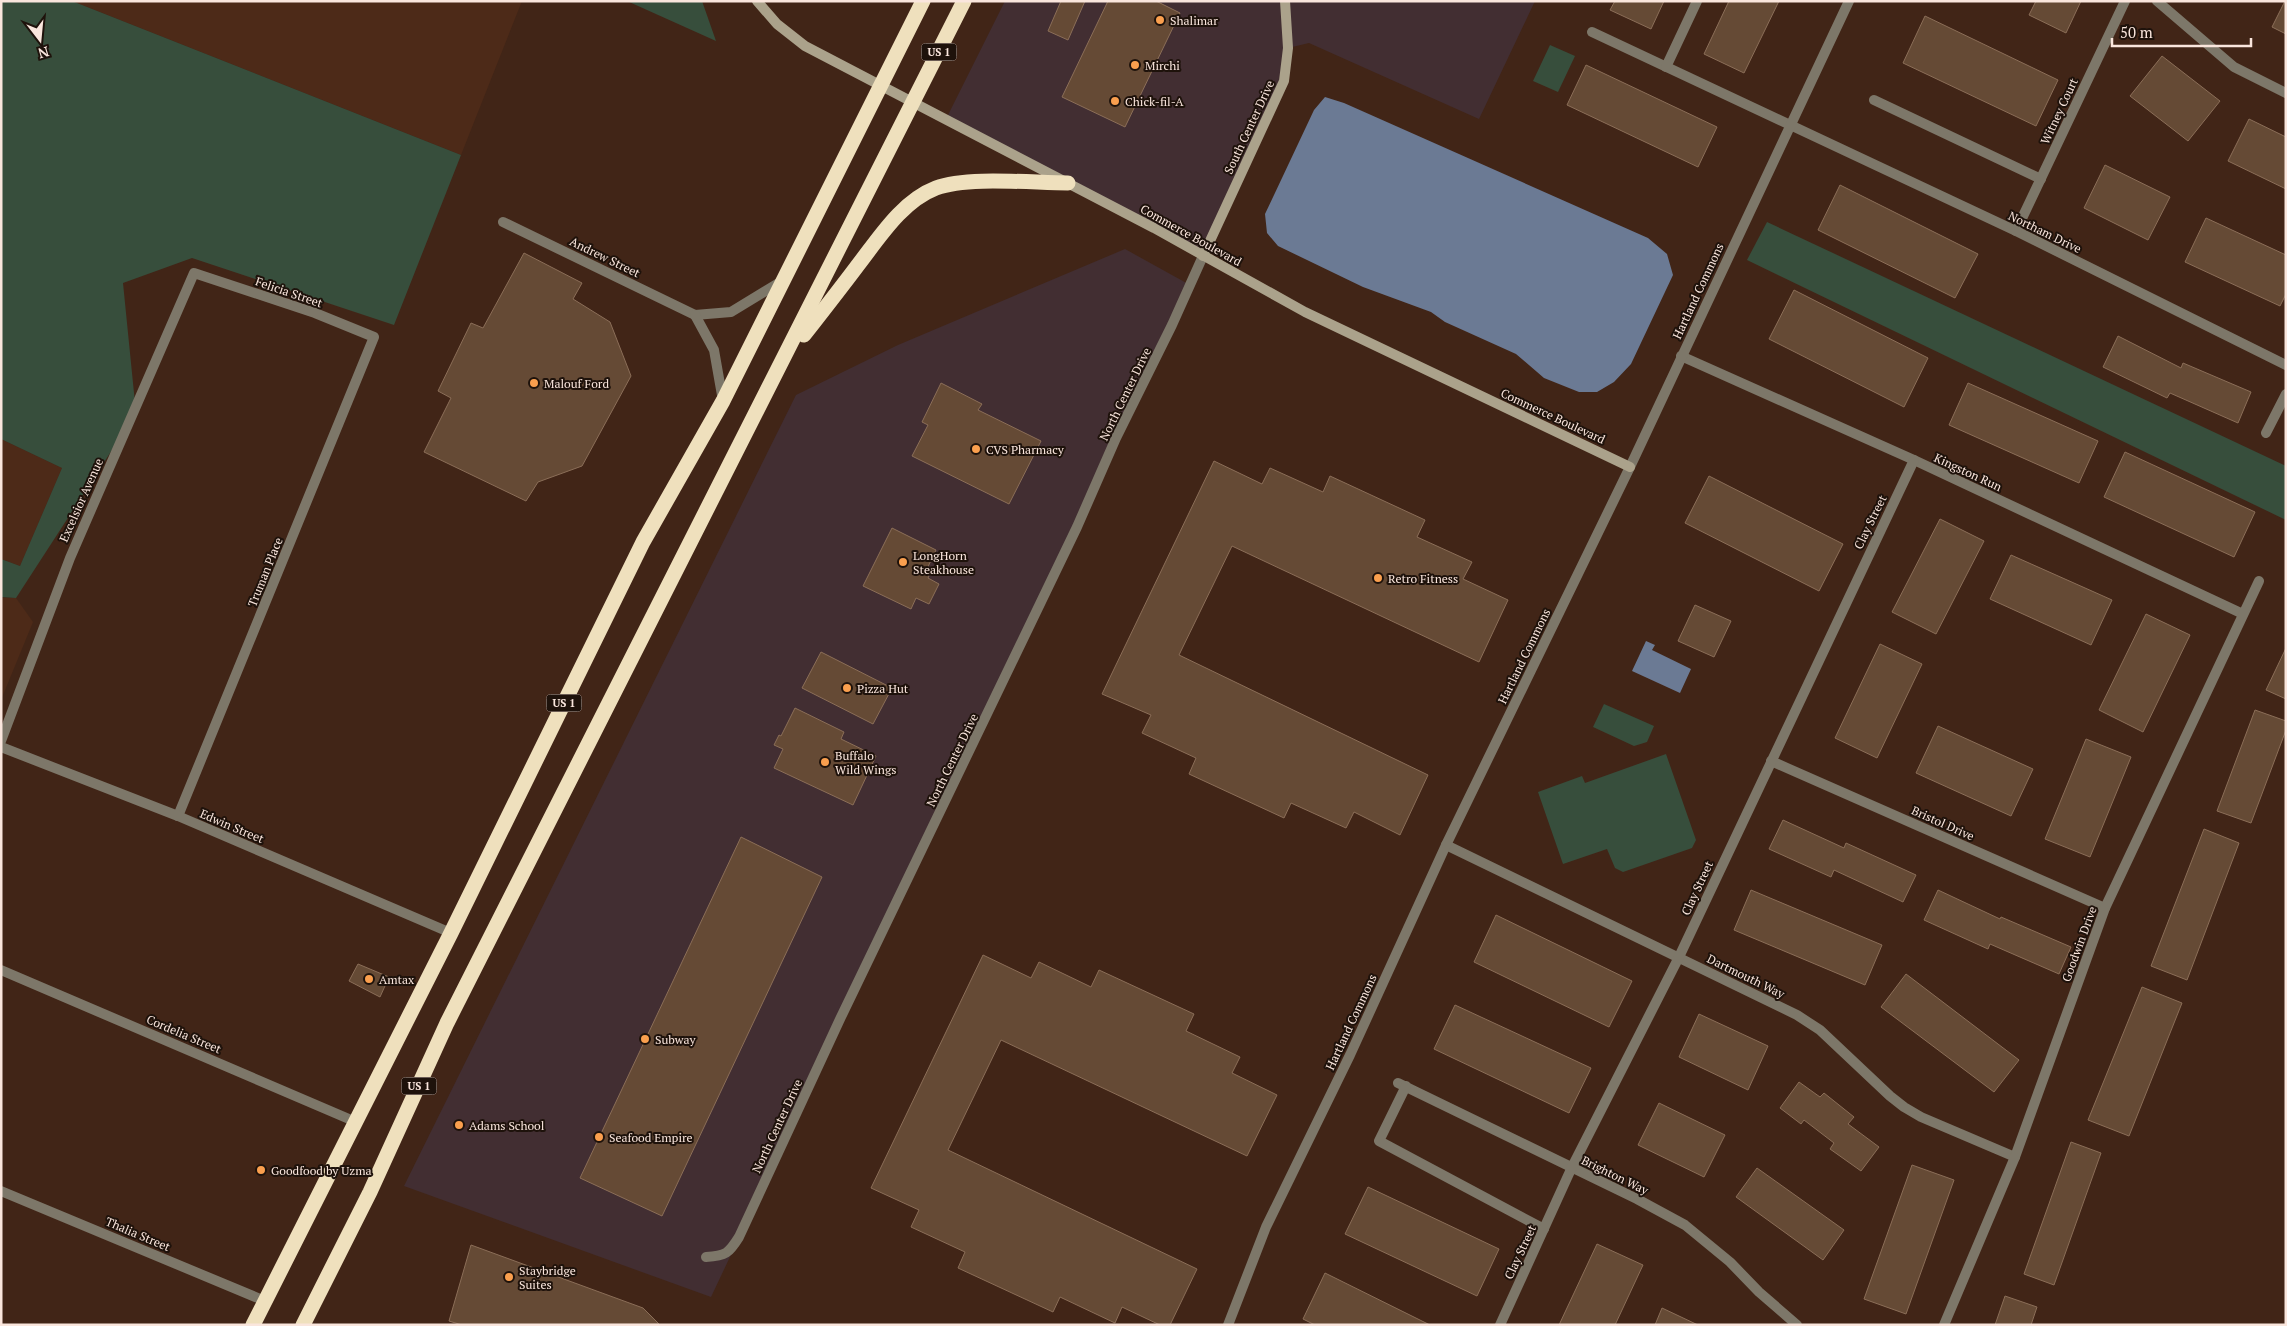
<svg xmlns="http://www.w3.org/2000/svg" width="2287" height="1326" font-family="'PT Serif',serif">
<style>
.commercial{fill:#422e32}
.built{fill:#4d2a18}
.green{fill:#374e3c}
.water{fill:#6b7a94}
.building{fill:#654a35;stroke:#8b6e58}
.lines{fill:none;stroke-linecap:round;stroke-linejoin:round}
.street{stroke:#7d7769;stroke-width:10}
.secondary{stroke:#aba28b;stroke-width:10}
.highway{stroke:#efe0bd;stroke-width:15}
.poi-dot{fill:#fa9f4e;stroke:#1e120b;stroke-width:2}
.labels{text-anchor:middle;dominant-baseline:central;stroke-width:4;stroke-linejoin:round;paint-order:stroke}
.shield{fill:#1e120b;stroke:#b8a69e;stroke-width:1}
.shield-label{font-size:11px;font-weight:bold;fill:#fae6dd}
.poi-label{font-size:12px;fill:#fae6dd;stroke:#1e120b;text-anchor:start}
.street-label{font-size:12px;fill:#fae6dd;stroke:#1e120b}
</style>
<rect width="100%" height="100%" fill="#412517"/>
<g class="commercial">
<polygon points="1005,1 1535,1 1479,119 1309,43 1288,48 1286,70 1203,256 946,119"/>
<polygon points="1125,249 1190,285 711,1297 404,1186 796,395 898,345"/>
</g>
<g class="built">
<polygon points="72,1 522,1 461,155"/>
<polygon points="1,439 62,468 20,566 1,559"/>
<polygon points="1,598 16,598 33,622 1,700"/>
</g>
<g class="green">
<polygon points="1,1 72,1 461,155 394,325 192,258 123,283 136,413 16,598 1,597 1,559 20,566 62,468 1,439"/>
<polygon points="627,1 702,1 716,41"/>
<polygon points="1550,45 1575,56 1558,92 1533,81"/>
<polygon points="1767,222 2286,466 2286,520 1747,260"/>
<polygon points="1604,704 1654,726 1647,742 1634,746 1593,727"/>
<polygon points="1666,754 1696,840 1692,848 1623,872 1615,868 1607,849 1563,864 1538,792 1582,776 1585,783"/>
</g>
<g class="water">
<polygon points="1325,97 1344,103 1648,238 1667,254 1673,275 1631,364 1614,382 1597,392 1579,392 1544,378 1516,354 1445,322 1431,312 1363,287 1278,246 1267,233 1265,214 1314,110"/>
<polygon points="1646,641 1655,645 1652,650 1691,669 1680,693 1632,671"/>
</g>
<g class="building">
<polygon points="1061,1 1085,1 1068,40 1048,31"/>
<polygon points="1108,1 1156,1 1180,13 1125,127 1062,97"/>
<polygon points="1615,1 1664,1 1651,29 1610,10"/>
<polygon points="1729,1 1779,1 1744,73 1704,54"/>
<polygon points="2036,1 2081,1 2066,33 2029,15"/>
<polygon points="2285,1 2286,1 2286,34 2272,27"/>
<polygon points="1925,16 2058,80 2036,126 1903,63"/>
<polygon points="2162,56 2220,101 2188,141 2130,96"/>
<polygon points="1586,65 1717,127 1698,167 1567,105"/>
<polygon points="2249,119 2286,137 2286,189 2228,161"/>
<polygon points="2105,165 2170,197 2148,240 2084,208"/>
<polygon points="1840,185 1978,254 1955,298 1818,230"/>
<polygon points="2206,218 2286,255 2286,294 2280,306 2185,262"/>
<polygon points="524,253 582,283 573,299 610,322 631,376 582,466 538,482 526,501 424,452 451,398 438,391 471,323 483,328"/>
<polygon points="1794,290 1928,358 1904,407 1769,339"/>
<polygon points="2118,336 2181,368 2183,363 2251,392 2238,423 2170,393 2167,398 2103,367"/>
<polygon points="941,383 982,404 978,410 1041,441 1009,504 912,456 928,425 922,422"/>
<polygon points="1968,383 2098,441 2079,483 1949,425"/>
<polygon points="2125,452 2255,512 2234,557 2104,497"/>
<polygon points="1214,461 1262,484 1270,468 1323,492 1330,476 1425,520 1417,537 1472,562 1463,579 1508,600 1479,662 1232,546 1179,655 1428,775 1400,835 1354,812 1346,828 1291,803 1284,818 1189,774 1196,758 1142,733 1151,715 1102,694"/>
<polygon points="1709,476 1843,544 1819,591 1685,523"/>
<polygon points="1940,519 1984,541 1936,634 1892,612"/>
<polygon points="892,528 936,550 925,573 929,576 928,578 939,584 929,604 916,598 911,609 863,586"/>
<polygon points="2011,555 2112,600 2091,645 1990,599"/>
<polygon points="1695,605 1731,621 1714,657 1678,641"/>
<polygon points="2146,614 2190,635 2143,732 2099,710"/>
<polygon points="1880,644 1922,664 1877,758 1835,738"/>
<polygon points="2286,648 2286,699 2266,690"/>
<polygon points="821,652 892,688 873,724 802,688"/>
<polygon points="795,708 844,732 841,739 876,756 853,805 774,768 783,749 774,745 779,735 781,736"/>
<polygon points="2255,710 2286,721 2286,730 2251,823 2217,811"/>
<polygon points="1938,726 2033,769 2011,816 1916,773"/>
<polygon points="2086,739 2131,757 2090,857 2045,839"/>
<polygon points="1783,820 1844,848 1846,843 1916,875 1903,902 1834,870 1831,877 1769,849"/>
<polygon points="2204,829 2239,843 2187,980 2151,966"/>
<polygon points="741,837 822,877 662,1216 580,1178"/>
<polygon points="1751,890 1882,945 1865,985 1734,930"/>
<polygon points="1938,890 2000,919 2001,917 2071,947 2059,974 1990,944 1988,949 1924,920"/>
<polygon points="1496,915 1632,981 1609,1027 1474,962"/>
<polygon points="983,955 1031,978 1039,962 1091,987 1099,970 1194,1014 1186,1031 1240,1057 1232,1073 1277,1095 1247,1156 1001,1040 948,1150 1197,1269 1170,1325 1160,1325 1122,1307 1115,1323 1060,1297 1053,1312 958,1268 965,1252 911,1227 919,1210 871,1188"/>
<polygon points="358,964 389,977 380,997 349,981"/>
<polygon points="1906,974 2019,1060 1994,1092 1881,1007"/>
<polygon points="2142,987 2182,1003 2129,1136 2088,1120"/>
<polygon points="1455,1005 1591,1068 1569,1113 1434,1049"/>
<polygon points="1699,1014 1768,1046 1748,1090 1679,1057"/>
<polygon points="1799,1082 1820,1097 1824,1093 1854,1117 1848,1124 1879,1147 1861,1171 1830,1149 1834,1143 1804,1120 1801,1124 1780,1108"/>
<polygon points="1659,1103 1725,1135 1704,1177 1638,1145"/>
<polygon points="2071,1142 2101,1153 2054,1285 2024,1274"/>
<polygon points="1912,1165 1954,1180 1906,1314 1864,1299"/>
<polygon points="1757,1168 1844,1230 1823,1260 1736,1197"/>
<polygon points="1368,1187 1499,1249 1477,1296 1345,1234"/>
<polygon points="1597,1244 1643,1265 1615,1325 1559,1325"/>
<polygon points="471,1245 643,1308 659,1324 462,1325 449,1321"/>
<polygon points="1325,1273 1430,1325 1315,1325 1303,1319"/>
<polygon points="2005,1296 2037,1307 2031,1325 1995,1325"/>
<polygon points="1662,1308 1698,1325 1655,1325"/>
</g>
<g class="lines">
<g class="street">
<polyline points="2157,1 2234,67 2286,93"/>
<polyline points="1592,32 2016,231 2286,365"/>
<polyline points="1666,67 1697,1"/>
<polyline points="1874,100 2041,179"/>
<polyline points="503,222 695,315 731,312 782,281"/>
<polyline points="2016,231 2125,1"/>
<polyline points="695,315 714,350 723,401"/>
<polyline points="1681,356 1914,460 2243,614"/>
<polyline points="2266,433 2286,394"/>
<polyline points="1,741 70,558 194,273 315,313 374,337 178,816"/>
<polyline points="1,747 178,816 451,933"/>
<polyline points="1771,761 2105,908"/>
<polyline points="1446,845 1797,1015 1820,1030 1890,1096 1904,1107 1921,1117 2015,1157"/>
<polyline points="1,970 356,1122"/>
<polyline points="1398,1083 1637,1199 1685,1225 1730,1262 1759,1292 1797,1325"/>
<polyline points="1406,1086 1379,1141 1544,1229"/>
<polyline points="1,1191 265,1301"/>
<path d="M 706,1257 C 726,1256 729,1253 739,1237 L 841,1017 L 1077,527 L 1116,438 L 1172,325 L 1203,256"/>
<polyline points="1228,1325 1266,1227 1350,1055 1446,845 1630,467 1849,1"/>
<polyline points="1500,1325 1572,1167 1679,957 1914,460"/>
<polyline points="1944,1325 2015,1157 2105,908 2259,581"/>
</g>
<g class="secondary">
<polyline points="757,1 777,24 805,46 1154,228 1305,312 1630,467"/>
<polyline points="1203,256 1284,81 1288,48 1285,1"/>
</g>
<g class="highway">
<path d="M 804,335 C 822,312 840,289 858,265 C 879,238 902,201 936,188 C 967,176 1033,183 1068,183"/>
<polyline points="253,1325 451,933 643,542 723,401 923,1"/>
<polyline points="303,1325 370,1192 447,1023 964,1"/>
</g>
</g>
<g class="poi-dot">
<circle cx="1160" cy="20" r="5"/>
<circle cx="1135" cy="65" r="5"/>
<circle cx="1115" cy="101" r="5"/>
<circle cx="534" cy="383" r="5"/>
<circle cx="976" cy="449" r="5"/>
<circle cx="903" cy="562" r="5"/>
<circle cx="1378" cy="578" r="5"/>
<circle cx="847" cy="688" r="5"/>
<circle cx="825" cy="762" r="5"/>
<circle cx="369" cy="979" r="5"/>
<circle cx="645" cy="1039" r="5"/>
<circle cx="459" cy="1125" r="5"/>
<circle cx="599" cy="1137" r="5"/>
<circle cx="261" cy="1170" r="5"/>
<circle cx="509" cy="1277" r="5"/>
</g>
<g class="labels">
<g class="shield">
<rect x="921.5" y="43.5" width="35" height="17" rx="4"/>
<rect x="546.5" y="694.5" width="35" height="17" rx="4"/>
<rect x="401.5" y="1077.5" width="35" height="17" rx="4"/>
</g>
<g class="shield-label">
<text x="939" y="52">US 1</text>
<text x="564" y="703">US 1</text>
<text x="419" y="1086">US 1</text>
</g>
<g class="poi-label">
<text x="1170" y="20">Shalimar</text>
<text x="1145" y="65">Mirchi</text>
<text x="1125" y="101">Chick-fil-A</text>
<text x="544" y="383">Malouf Ford</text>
<text x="986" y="449">CVS Pharmacy</text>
<text x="913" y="555">LongHorn<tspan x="913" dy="14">Steakhouse</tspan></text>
<text x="1388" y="578">Retro Fitness</text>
<text x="857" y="688">Pizza Hut</text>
<text x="835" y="755">Buffalo<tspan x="835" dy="14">Wild Wings</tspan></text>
<text x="379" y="979">Amtax</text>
<text x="655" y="1039">Subway</text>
<text x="469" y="1125">Adams School</text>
<text x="609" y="1137">Seafood Empire</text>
<text x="271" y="1170">Goodfood by Uzma</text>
<text x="519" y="1270">Staybridge<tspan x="519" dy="14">Suites</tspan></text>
</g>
<g class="street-label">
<text transform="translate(2059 111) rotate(-65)">Witney Court</text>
<text transform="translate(1249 127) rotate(-65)">South Center Drive</text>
<text transform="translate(2045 232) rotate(26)">Northam Drive</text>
<text transform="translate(1191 235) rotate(29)">Commerce Boulevard</text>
<text transform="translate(605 257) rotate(26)">Andrew Street</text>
<text transform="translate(1698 291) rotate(-65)">Hartland Commons</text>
<text transform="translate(289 292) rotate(19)">Felicia Street</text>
<text transform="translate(1125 394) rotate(-64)">North Center Drive</text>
<text transform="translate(1553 416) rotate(25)">Commerce Boulevard</text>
<text transform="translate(1968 472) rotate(25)">Kingston Run</text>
<text transform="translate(81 500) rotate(-66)">Excelsior Avenue</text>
<text transform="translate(1870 522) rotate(-64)">Clay Street</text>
<text transform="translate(265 572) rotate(-68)">Truman Place</text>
<text transform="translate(1524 656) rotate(-64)">Hartland Commons</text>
<text transform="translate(952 760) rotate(-64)">North Center Drive</text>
<text transform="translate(1943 823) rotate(24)">Bristol Drive</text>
<text transform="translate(232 826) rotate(23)">Edwin Street</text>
<text transform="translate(1697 888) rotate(-65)">Clay Street</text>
<text transform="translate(2079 944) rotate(-70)">Goodwin Drive</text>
<text transform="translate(1746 976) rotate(26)">Dartmouth Way</text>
<text transform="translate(1351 1022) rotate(-65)">Hartland Commons</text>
<text transform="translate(184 1034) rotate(23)">Cordelia Street</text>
<text transform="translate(777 1126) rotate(-65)">North Center Drive</text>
<text transform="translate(1615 1175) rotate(26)">Brighton Way</text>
<text transform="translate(138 1234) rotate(23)">Thalia Street</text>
<text transform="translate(1520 1252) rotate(-65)">Clay Street</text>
</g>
</g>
<rect width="2287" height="1326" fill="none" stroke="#fae6dd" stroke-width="5"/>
<g transform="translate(40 40) rotate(164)" stroke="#1e120b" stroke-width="4" paint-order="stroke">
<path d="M0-4L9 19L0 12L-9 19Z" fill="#fae6dd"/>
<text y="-8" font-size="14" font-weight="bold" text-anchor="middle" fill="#fae6dd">N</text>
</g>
<path d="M2112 38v8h139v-8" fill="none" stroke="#fae6dd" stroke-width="2.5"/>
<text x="2120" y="38" font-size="15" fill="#fae6dd" stroke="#1e120b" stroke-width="4" paint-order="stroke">50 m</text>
</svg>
